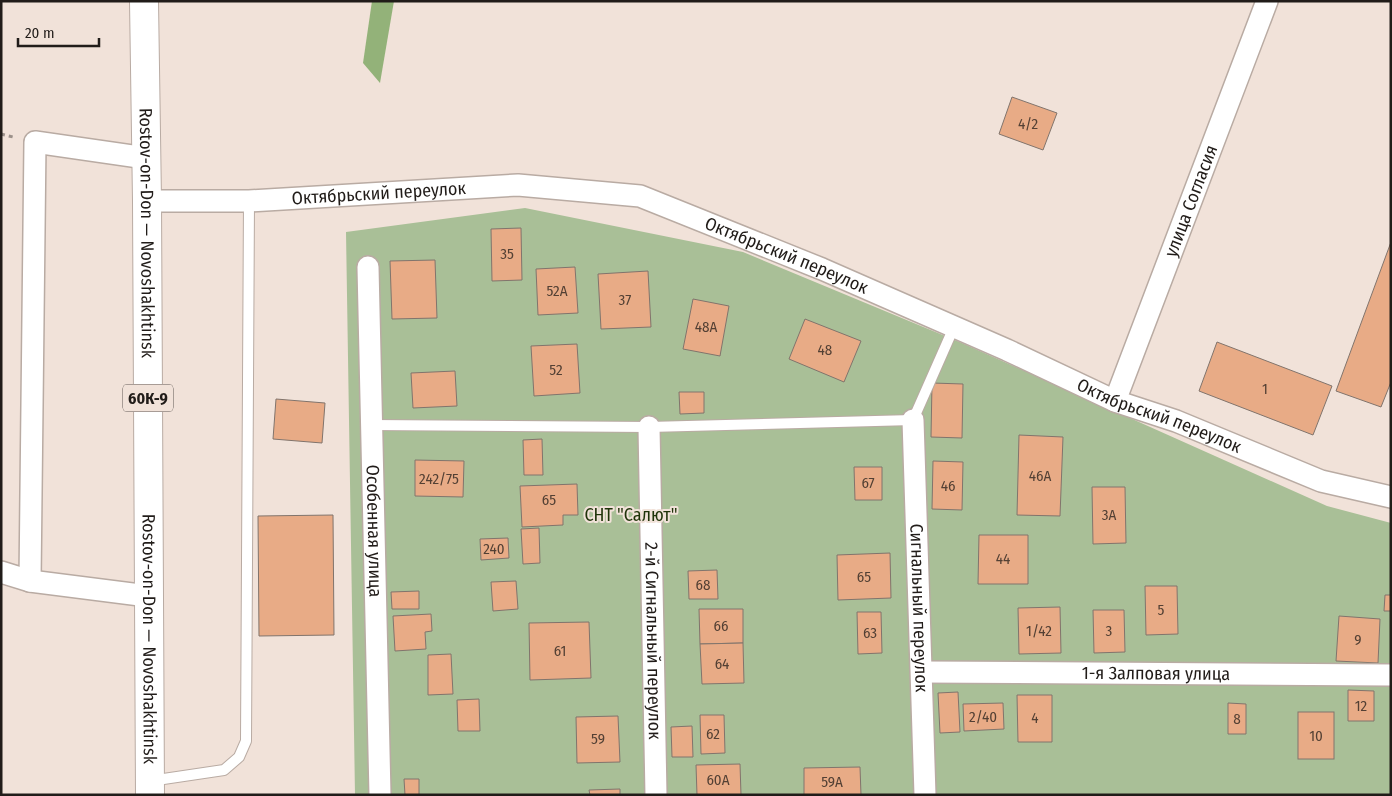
<svg xmlns="http://www.w3.org/2000/svg" width="1392" height="796" font-family="'Fira Sans Condensed',sans-serif">
<style>
.green{fill:#a9bf97}
.forest{fill:#93b279}
.building{fill:#e8ab86;stroke:#81746c}
.lines{fill:none;stroke-linecap:round;stroke-linejoin:round}
.service-casing{stroke:#b9aba3;stroke-width:12}
.minor-casing{stroke:#b9aba3;stroke-width:24}
.primary-casing{stroke:#b9aba3;stroke-width:30}
.path{stroke:#9c918a;stroke-width:3;stroke-dasharray:4 4;stroke-linecap:butt}
.service{stroke:#fff;stroke-width:10}
.minor{stroke:#fff;stroke-width:21}
.primary{stroke:#fff;stroke-width:28}
.labels{text-anchor:middle;dominant-baseline:central;stroke-width:4;stroke-linejoin:round;paint-order:stroke}
.number-label{font-size:15px;fill:#534034}
.shield{fill:#f1e2d9;stroke:#5f5753;stroke-width:1}
.shield-label{font-size:16px;font-weight:bold;fill:#211c19}
.street-label{font-size:18px;fill:#211c19;stroke:#f1e2d9}
.park-label{font-size:18px;fill:#1f3309;stroke:#f1e2d9}
</style>
<rect width="100%" height="100%" fill="#f1e2d9"/>
<polygon class="green" points="525,208 743,252 962,343 1327,506 1391,523 1391,795 355,795 346,232"/>
<polygon class="forest" points="372,1 394,1 380,83 363,63"/>
<g class="building">
<polygon points="1012,97 1057,113 1043,150 999,134"/>
<polygon points="521,228 522,280 492,281 491,229"/>
<polygon points="1391,242 1391,382 1381,407 1336,391"/>
<polygon points="435,260 437,318 392,319 390,261"/>
<polygon points="575,267 578,313 538,315 536,269"/>
<polygon points="648,271 651,327 601,329 598,274"/>
<polygon points="693,299 729,306 720,356 683,349"/>
<polygon points="805,319 861,341 844,382 789,359"/>
<polygon points="1217,342 1332,386 1313,435 1199,391"/>
<polygon points="577,344 580,393 534,396 531,346"/>
<polygon points="455,371 457,406 413,408 411,373"/>
<polygon points="932,383 963,384 962,438 931,437"/>
<polygon points="679,392 704,392 704,413 680,414"/>
<polygon points="276,399 325,403 322,443 273,439"/>
<polygon points="1019,435 1063,437 1060,516 1017,515"/>
<polygon points="542,439 543,475 524,475 523,440"/>
<polygon points="415,460 464,461 463,497 415,496"/>
<polygon points="933,461 963,462 962,510 932,509"/>
<polygon points="854,467 882,467 882,500 855,500"/>
<polygon points="577,484 578,515 563,515 563,525 522,527 520,486"/>
<polygon points="1092,487 1125,487 1126,543 1093,544"/>
<polygon points="333,515 334,635 259,636 258,516"/>
<polygon points="539,528 540,563 523,564 521,529"/>
<polygon points="979,535 1028,535 1028,584 978,584"/>
<polygon points="508,538 509,558 481,560 480,539"/>
<polygon points="890,553 891,598 838,600 837,555"/>
<polygon points="717,570 718,599 689,599 688,571"/>
<polygon points="516,581 518,609 493,611 491,582"/>
<polygon points="1145,586 1177,586 1178,634 1146,635"/>
<polygon points="419,591 419,609 392,609 391,592"/>
<polygon points="1385,595 1391,595 1391,611 1384,611"/>
<polygon points="1060,607 1061,653 1019,654 1018,608"/>
<polygon points="699,609 743,609 743,643 700,644"/>
<polygon points="1093,610 1124,610 1125,652 1094,653"/>
<polygon points="857,612 881,612 882,653 858,654"/>
<polygon points="431,614 432,631 425,632 426,649 395,651 393,616"/>
<polygon points="1339,616 1380,619 1378,663 1336,661"/>
<polygon points="589,622 591,678 530,680 529,623"/>
<polygon points="743,643 744,683 702,684 700,644"/>
<polygon points="451,654 453,694 428,695 428,655"/>
<polygon points="1348,690 1374,691 1374,721 1348,721"/>
<polygon points="958,692 960,732 940,733 938,693"/>
<polygon points="1017,695 1052,695 1052,742 1018,742"/>
<polygon points="479,699 480,731 458,731 457,700"/>
<polygon points="1003,703 1004,729 964,731 963,704"/>
<polygon points="1228,703 1246,704 1246,734 1228,734"/>
<rect x="1298" y="712" width="36" height="47"/>
<polygon points="700,715 724,715 725,753 701,754"/>
<polygon points="618,716 620,762 577,763 576,717"/>
<polygon points="692,726 693,757 672,757 671,727"/>
<polygon points="740,764 741,795 697,795 696,765"/>
<polygon points="860,767 861,795 804,795 804,768"/>
<polygon points="404,779 419,779 419,795 405,795"/>
<polygon points="620,789 620,795 590,795 589,790"/>
</g>
<g class="lines">
<g class="service-casing">
<g id="service">
<polyline points="371,425 649,427 913,420 954,327"/>
<polyline points="150,781 224,770 239,757 246,741 249,201"/>
</g>
</g>
<g class="minor-casing">
<g id="minor">
<path id="s1" d="M 147,201 L 249,201 L 518,185 L 640,196 L 822,269 L 1007,350 L 1115,401 L 1176,421 L 1321,481 L 1391,497"/>
<path id="s2" d="M 368,267 L 380,795"/>
<path id="s3" d="M 1115,401 L 1267,1"/>
<path id="s4" d="M 913,420 L 925,795"/>
<path id="s5" d="M 649,427 L 656,795"/>
<polyline points="1,572 30,581 148,596"/>
<polyline points="30,581 35,142 146,158"/>
<path id="s6" d="M 922,672 L 1391,675"/>
</g>
</g>
<g class="primary-casing">
<g id="primary">
<path id="s7" d="M 144,1 L 147,201 L 150,795"/>
</g>
</g>
<polyline class="path" points="1,134 13,137"/>
<use href="#service" class="service"/>
<use href="#minor" class="minor"/>
<use href="#primary" class="primary"/>
</g>
<g class="labels">
<g class="number-label">
<text x="1028" y="124">4/2</text>
<text x="507" y="254">35</text>
<text x="557" y="291">52А</text>
<text x="625" y="300">37</text>
<text x="706" y="327">48А</text>
<text x="825" y="350">48</text>
<text x="556" y="370">52</text>
<text x="1265" y="389">1</text>
<text x="1040" y="476">46А</text>
<text x="439" y="479">242/75</text>
<text x="868" y="483">67</text>
<text x="948" y="486">46</text>
<text x="549" y="500">65</text>
<text x="1109" y="515">3А</text>
<text x="494" y="549">240</text>
<text x="1003" y="559">44</text>
<text x="864" y="577">65</text>
<text x="703" y="585">68</text>
<text x="1161" y="610">5</text>
<text x="721" y="626">66</text>
<text x="1039" y="631">1/42</text>
<text x="1109" y="631">3</text>
<text x="870" y="633">63</text>
<text x="1358" y="640">9</text>
<text x="560" y="651">61</text>
<text x="722" y="664">64</text>
<text x="1361" y="706">12</text>
<text x="983" y="717">2/40</text>
<text x="1035" y="718">4</text>
<text x="1237" y="719">8</text>
<text x="713" y="734">62</text>
<text x="1316" y="736">10</text>
<text x="598" y="739">59</text>
<text x="718" y="780">60А</text>
<text x="832" y="782">59А</text>
</g>
<rect class="shield" x="123" y="384.5" width="50" height="27" rx="4"/>
<g class="shield-label">
<text x="148" y="398">60К-9</text>
</g>
<g class="street-label">
<text stroke="none"><textPath href="#s1" startOffset="232">Октябрьский переулок</textPath></text>
<text stroke="none"><textPath href="#s3" startOffset="214">улица Согласия</textPath></text>
<text stroke="none"><textPath href="#s7" startOffset="232">Rostov-on-Don — Novoshakhtinsk</textPath></text>
<text stroke="none"><textPath href="#s1" startOffset="652">Октябрьский переулок</textPath></text>
<text stroke="none"><textPath href="#s1" startOffset="1058">Октябрьский переулок</textPath></text>
<text stroke="none"><textPath href="#s2" startOffset="264">Особенная улица</textPath></text>
<text stroke="none"><textPath href="#s4" startOffset="188">Сигнальный переулок</textPath></text>
<text stroke="none"><textPath href="#s7" startOffset="638">Rostov-on-Don — Novoshakhtinsk</textPath></text>
<text stroke="none"><textPath href="#s5" startOffset="214">2-й Сигнальный переулок</textPath></text>
<text stroke="none"><textPath href="#s6" startOffset="234">1-я Залповая улица</textPath></text>
</g>
<g class="park-label">
<text x="631" y="515">СНТ "Салют"</text>
</g>
</g>
<rect width="1392" height="796" fill="none" stroke="#211c19" stroke-width="5"/>
<path d="M18 38v8h81v-8" fill="none" stroke="#211c19" stroke-width="2.5"/>
<text x="25" y="38" font-size="15" fill="#211c19" stroke="#f1e2d9" stroke-width="4" paint-order="stroke">20 m</text>
</svg>
